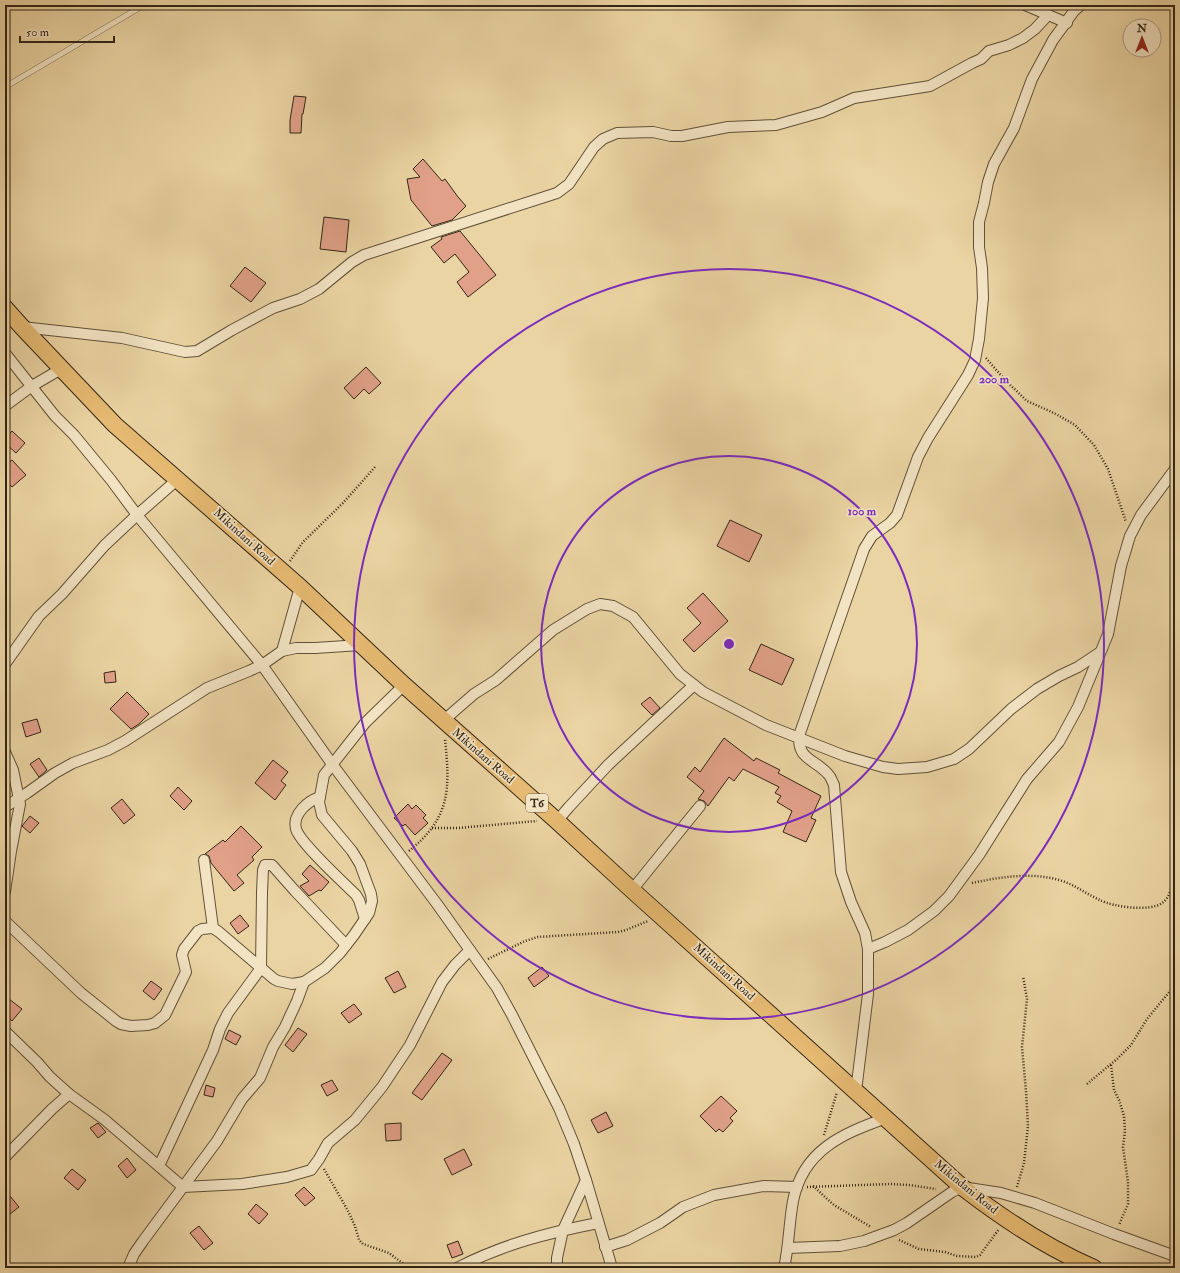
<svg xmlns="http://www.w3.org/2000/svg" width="1180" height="1273" font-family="'IM FELL Double Pica',serif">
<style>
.building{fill:#e1a189;stroke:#332515}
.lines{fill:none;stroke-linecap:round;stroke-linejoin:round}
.service-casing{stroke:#615138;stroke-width:6}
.minor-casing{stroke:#615138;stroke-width:12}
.trunk-casing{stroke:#332515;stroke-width:18}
.path{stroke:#332515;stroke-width:2.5;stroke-dasharray:1 2;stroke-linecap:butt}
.service{stroke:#f2e3c3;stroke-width:5}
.minor{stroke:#f2e3c3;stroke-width:10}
.trunk{stroke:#e6ba72;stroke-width:16}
.ring{fill:none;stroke:#7b2cbf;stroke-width:2}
.labels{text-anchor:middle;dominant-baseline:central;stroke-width:3.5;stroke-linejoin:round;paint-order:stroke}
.shield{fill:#f2e3c3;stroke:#6c5e49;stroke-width:1}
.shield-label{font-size:11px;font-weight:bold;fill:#332515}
.street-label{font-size:12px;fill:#332515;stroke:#f2e3c3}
.centre{fill:#7b2cbf;stroke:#f2e3c3;stroke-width:2}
.ring-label{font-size:12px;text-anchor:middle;font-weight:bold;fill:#7b2cbf;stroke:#f2e3c3;stroke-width:3.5;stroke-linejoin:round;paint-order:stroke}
</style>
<rect width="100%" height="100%" fill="#ebd4a3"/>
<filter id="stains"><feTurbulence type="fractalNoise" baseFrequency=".005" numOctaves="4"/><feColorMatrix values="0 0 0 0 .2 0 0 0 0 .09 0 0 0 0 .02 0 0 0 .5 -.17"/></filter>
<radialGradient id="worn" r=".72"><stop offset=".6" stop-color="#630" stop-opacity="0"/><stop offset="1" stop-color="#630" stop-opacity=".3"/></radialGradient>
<g class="building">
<polygon points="294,96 306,97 303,114 302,114 301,133 290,133 290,120"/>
<polygon points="423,159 442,181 445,179 458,197 466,206 452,220 432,226 411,200 407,179 420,177 413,169"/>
<polygon points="324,217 349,220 346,252 320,249"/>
<polygon points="460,231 496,275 468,297 457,282 469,272 455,254 444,263 431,247 442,239 441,237"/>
<polygon points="245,267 266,283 251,302 230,286"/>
<polygon points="366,367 381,383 369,394 364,389 354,399 344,388"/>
<polygon points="12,431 25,443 16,453 5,443 5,439"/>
<polygon points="12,460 26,475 12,487 5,480 5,466"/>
<polygon points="730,520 762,535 749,562 717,546"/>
<polygon points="703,593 728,621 694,652 683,640 701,623 687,608"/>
<polygon points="761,644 794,659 782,685 749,670"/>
<polygon points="115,671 116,682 105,683 104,673"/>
<polygon points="127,692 149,714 139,724 131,729 110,709"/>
<polygon points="650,697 660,708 652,715 641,704"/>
<polygon points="37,719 41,732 26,737 22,723"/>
<polygon points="724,738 754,761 756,758 780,770 778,773 821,796 811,818 816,820 806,842 783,832 792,811 777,802 781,796 775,793 779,787 743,769 734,781 729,777 708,806 704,801 698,799 704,791 687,777 695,767 700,772"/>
<polygon points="39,758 47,770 39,777 30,764"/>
<polygon points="273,760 288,772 281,781 286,785 275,800 255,783"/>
<polygon points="178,787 192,801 184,810 170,796"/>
<polygon points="122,799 135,815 124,824 111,808"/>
<polygon points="408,804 412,809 416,805 426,815 423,818 428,823 415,835 405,824 403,826 394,818"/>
<polygon points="30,816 39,823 30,833 22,826"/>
<polygon points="241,826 262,847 252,857 254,860 237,875 244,883 234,891 211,863 209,856 205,854 223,840 225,842"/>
<polygon points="310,865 329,882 321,891 319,890 309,896 300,886 309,881 302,874"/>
<polygon points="240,915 249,926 238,934 230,923"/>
<polygon points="542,967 549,976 534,987 528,978"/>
<polygon points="398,971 406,987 394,993 385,978"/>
<polygon points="151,981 162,989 154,1000 143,991"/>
<polygon points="9,999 22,1009 12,1021 5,1014 5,1004"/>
<polygon points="354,1004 362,1014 349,1023 341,1013"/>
<polygon points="298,1028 307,1034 293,1052 285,1045"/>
<polygon points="229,1030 241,1036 236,1045 225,1039"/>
<polygon points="442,1053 452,1060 422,1100 412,1093"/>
<polygon points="332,1080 338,1090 327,1096 321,1085"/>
<polygon points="206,1085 215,1088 213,1097 204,1095"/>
<polygon points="721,1096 737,1111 730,1118 733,1121 723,1132 719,1129 716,1132 700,1116"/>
<polygon points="606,1112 613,1126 598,1133 591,1120"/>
<polygon points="98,1123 106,1132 98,1138 90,1128"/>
<polygon points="401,1123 401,1140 386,1141 385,1124"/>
<polygon points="464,1149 472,1165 452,1175 444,1159"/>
<polygon points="127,1158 136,1170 127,1178 118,1166"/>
<polygon points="72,1169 86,1180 78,1190 64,1178"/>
<polygon points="304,1187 315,1198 305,1206 295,1195"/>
<polygon points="5,1190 19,1207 5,1218"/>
<polygon points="256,1204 268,1214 259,1224 248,1214"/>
<polygon points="199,1226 213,1243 204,1250 190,1233"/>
<polygon points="458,1241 463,1254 452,1258 447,1245"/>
</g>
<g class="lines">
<g class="service-casing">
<polyline id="service" points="5,87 144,5"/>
</g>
<g class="minor-casing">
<g id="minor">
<polyline points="1025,5 1067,23"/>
<polyline points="22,327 122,338 185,352 197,351 232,330 273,308 300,299 319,289 352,262 364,255 557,193 569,184 594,147 603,139 617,133 653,132 671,136 682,136 728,127 776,125 822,112 854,98 930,86 972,63 981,59 989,51 1009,45 1023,38 1035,29 1048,15"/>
<polyline points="5,353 55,416 74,435 111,480 137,515 262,665 332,764 437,904 497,988 512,1015 559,1108 574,1144 586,1180 612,1268"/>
<polyline points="5,406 32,386 61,369"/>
<polyline points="282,651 300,587"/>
<polyline points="5,664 39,616 62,594 105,545 137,515 178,479"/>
<polyline points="443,721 474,694 496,680 553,630 587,609 600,604 613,606 633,617 680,674 703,692 766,725 845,756 883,767 898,769 927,767 954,759 969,749 1011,709 1037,689 1059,676 1078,667 1099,653"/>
<polyline points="5,752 13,770 20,804 11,851 5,892"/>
<path d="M 320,797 C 308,801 292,814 296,829 C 300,843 343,882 356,895 L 359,900 L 365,919"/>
<polyline points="5,807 27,793 55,773 73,763 108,750 125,741 207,688 249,671 262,665 282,651 296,648 315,648 361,645"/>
<polyline points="557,821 569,807 608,765 694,685"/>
<polyline points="204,860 213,928"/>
<polyline points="632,890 700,806"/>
<polyline points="5,921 81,993 116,1021 121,1024 131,1026 148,1025 155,1023 165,1015 186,972 182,955 184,949 198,931 202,929 213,928 219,932 274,979 278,981 292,984 304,982 325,968 340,953 354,935 369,913 372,901 371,894 360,864 352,851 322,815 319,802 324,775 365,723 404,685"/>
<polyline points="868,949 885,942 908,930 934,911 949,896 979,855 1027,779 1059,742 1078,707 1108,634 1121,566 1130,536 1141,515 1175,469"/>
<polyline points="5,1031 37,1062 50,1077 69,1094 105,1120 183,1187 242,1184 287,1177 311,1170 319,1159 328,1143 355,1120 382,1087 410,1045 442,982 455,965 470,950"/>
<path d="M 856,1091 L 868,994 L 868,949 L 865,933 L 851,902 L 841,872 L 834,785 C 832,781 831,777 828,774 C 815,759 795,759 800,733 L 864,549 L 872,536 L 890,523 L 897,515 L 918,457 L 928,438 L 968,375 L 975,360 L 979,339 L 983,298 L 982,268 L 979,247 L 979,222 L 984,203 L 988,182 L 994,164 L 1014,128 L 1032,79 L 1053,40 L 1074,11 L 1081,5"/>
<polyline points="5,1157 52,1109 69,1094"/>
<polyline points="159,1166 213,1050 220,1029 228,1013 261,968 262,892 263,870 265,865 272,865 295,891 346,945"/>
<polyline points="605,1247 627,1240 660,1223 683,1207 714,1195 764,1186 797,1187"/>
<polyline points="788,1248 840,1246 864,1241 894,1230 907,1223 952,1192 962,1187 1001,1193 1035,1203 1114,1234 1175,1256"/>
<polyline points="128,1268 134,1254 143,1241 217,1141 242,1099 260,1078 273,1047 285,1027 297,1001 304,982"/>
<path d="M 457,1268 C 504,1244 547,1233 598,1223"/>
<polyline points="557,1268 557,1258 563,1230 586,1180"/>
<path d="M 784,1268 C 789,1246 789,1223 793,1201 C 803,1150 842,1134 886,1118"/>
</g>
</g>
<g class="trunk-casing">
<path id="trunk" d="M 5,308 L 22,327 L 115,425 L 300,587 L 404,685 L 557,821 L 632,890 L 962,1187 C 1002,1218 1047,1248 1094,1268"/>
</g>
<g class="path">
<polyline points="986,358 1005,380 1027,401 1054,413 1075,425 1094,445 1108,469 1126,522"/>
<polyline points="290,561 303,542 343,503 375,467"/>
<polyline points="432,828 458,828 537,821"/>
<path d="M 409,851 C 451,817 450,789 445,739"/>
<path d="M 972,883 C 1000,877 1031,872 1059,880 C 1074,884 1086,894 1100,900 C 1113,907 1150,912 1162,903 C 1170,898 1172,885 1175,876"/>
<polyline points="488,959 525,941 538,937 618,932 626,930 648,921"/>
<polyline points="1111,1065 1114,1090 1119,1100 1124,1116 1125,1131 1123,1147 1128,1182 1128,1204 1119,1225"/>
<polyline points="1087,1084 1117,1059 1131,1045 1147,1019 1175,985"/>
<polyline points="824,1135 837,1092"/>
<polyline points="324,1169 347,1209 355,1226 359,1240 363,1244 389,1253 409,1268"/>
<polyline points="813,1186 834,1205 871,1227"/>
<polyline points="807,1187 890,1184 909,1185 936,1189"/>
<polyline points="1017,1187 1024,1163 1028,1126 1026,1091 1022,1047 1027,999 1023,976"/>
<polyline points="899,1240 919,1249 945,1252 957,1256 976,1257 980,1255 999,1229"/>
</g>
<use href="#service" class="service"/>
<use href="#minor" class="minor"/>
<use href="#trunk" class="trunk"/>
</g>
<g class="ring">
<circle cx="729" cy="644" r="188"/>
<circle cx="729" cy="644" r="375"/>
</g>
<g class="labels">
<rect class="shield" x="526" y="794" width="22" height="18" rx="3"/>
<g class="shield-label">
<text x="537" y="803">T6</text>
</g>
<g class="street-label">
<text transform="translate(244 537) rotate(42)">Mikindani Road</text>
<text transform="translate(483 756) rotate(41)">Mikindani Road</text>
<text transform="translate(724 972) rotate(42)">Mikindani Road</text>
<text transform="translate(966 1187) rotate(39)">Mikindani Road</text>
</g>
</g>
<circle cx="729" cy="644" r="6" class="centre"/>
<g class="ring-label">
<text x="994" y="383">200 m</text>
<text x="862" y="515">100 m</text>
</g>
<rect width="1180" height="1273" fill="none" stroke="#ebd4a3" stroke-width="20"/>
<rect x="6" y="6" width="1168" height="1261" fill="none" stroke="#332515" stroke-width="2"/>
<rect x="10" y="10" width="1160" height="1253" fill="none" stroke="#332515"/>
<g transform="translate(1142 38)"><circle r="19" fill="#f2e3c3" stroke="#a6977d"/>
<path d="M0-3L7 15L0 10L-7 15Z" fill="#8f2418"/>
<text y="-6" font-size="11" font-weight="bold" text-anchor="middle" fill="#332515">N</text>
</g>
<path d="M20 36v6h94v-6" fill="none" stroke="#332515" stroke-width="2"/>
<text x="26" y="36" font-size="12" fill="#332515" stroke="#f2e3c3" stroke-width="3" paint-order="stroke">50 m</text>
<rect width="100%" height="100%" filter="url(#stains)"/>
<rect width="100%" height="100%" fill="url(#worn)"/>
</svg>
